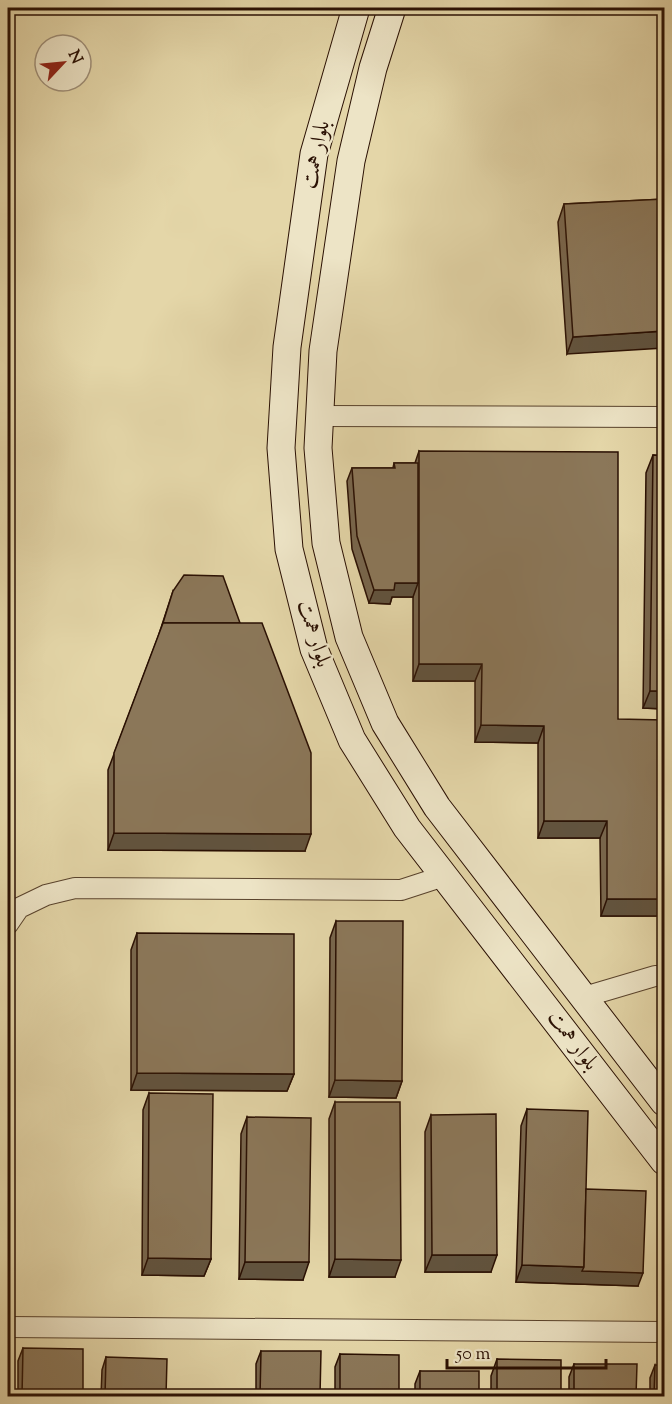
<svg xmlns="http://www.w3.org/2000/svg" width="672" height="1404" font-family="'Sorts Mill Goudy',Amiri,serif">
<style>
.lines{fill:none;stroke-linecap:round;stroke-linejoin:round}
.street-casing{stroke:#58422c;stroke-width:22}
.secondary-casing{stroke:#2a1003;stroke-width:29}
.street{stroke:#ede4c6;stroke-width:20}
.secondary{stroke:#ede4c6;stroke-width:27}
.wall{fill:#78664d;stroke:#2a1003;stroke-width:1.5}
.shaded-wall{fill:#61533e;stroke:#2a1003;stroke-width:1.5}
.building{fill:#8b7759;stroke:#2a1003;stroke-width:1.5}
.labels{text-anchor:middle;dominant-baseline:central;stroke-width:4.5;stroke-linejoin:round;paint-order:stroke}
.street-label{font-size:22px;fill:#2a1003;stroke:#ede4c6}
</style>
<rect width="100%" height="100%" fill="#e4d6a8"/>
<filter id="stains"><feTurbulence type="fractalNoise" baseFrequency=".00333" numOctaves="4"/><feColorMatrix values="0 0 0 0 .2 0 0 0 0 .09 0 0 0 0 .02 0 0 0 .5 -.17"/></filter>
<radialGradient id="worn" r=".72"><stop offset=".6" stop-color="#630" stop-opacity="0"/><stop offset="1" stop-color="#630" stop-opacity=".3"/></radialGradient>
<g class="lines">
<g class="street-casing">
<g id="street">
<polyline points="320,416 664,417"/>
<polyline points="8,924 19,908 46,895 75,888 401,890 444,876"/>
<polyline points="584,997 655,976 664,976"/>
<polyline points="8,1327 664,1332"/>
</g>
</g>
<g class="secondary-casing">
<g id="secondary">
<polyline points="356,8 314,154 287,347 281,448 289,549 314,649 352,740 407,828 664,1161"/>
<polyline points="392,8 373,68 351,161 323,351 318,448 326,543 349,637 385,723 437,807 664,1102"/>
</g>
</g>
<use href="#street" class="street"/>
<use href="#secondary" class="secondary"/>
</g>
<g class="wall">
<polygon points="664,199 567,354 558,222 564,204"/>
<polygon points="419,451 618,719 664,916 601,916 600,838 538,838 538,743 475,742 475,681 413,681 413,597 392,597 390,604 369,603 352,549 347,481 352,468 393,468 394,463 415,463"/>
<polygon points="653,455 664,456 664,709 643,708 646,473"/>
<polygon points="173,591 305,851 108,850 108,770 158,637"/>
<polygon points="336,921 402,1081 396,1098 329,1097 330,938"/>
<polygon points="137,933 294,1074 287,1091 131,1090 131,950"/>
<polygon points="149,1093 211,1259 204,1276 142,1275 143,1110"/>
<polygon points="335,1102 395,1277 329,1277 329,1119"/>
<polygon points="527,1109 586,1189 638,1286 516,1282 521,1126"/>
<polygon points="431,1115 491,1272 425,1272 425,1132"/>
<polygon points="247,1117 303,1280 239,1279 241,1134"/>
<polygon points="23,1348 83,1396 18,1396 18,1361"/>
<polygon points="261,1351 320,1396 256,1396 256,1364"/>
<polygon points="340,1354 399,1396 335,1396 335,1367"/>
<polygon points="106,1357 166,1396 101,1396 102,1370"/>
<polygon points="497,1359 561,1396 491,1396 491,1376"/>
<polygon points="574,1364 636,1396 569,1396 569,1377"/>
<polygon points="655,1365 664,1396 650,1396 650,1378"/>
<polygon points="420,1371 479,1396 415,1396 415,1384"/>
</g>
<g class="shaded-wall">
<polygon points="664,331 664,348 567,354 573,337"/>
<polygon points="395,583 418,583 413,597 392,597 390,604 369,603 374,590"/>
<polygon points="419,664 482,664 475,681 413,681"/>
<polygon points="650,691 664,691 664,709 643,708"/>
<polygon points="481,725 544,726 538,743 475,742"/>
<polygon points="544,821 607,821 600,838 538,838"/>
<polygon points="114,833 311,834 305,851 108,850"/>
<polygon points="607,899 664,899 664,916 601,916"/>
<polygon points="137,1073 294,1074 287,1091 131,1090"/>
<polygon points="335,1080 402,1081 396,1098 329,1097"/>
<polygon points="432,1255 497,1255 491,1272 425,1272"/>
<polygon points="148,1258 211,1259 204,1276 142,1275"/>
<polygon points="335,1259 401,1260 395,1277 329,1277"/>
<polygon points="245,1262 309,1262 303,1280 239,1279"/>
<polygon points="522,1265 584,1267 643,1273 638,1286 516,1282"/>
</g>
<g class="building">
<polygon points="664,199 664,331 573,337 564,204"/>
<polygon points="419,451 618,452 618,719 664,720 664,899 607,899 607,821 544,821 544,726 481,725 482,664 419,664"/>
<polygon points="653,455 664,456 664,691 650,691"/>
<polygon points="394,463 418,463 418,583 395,583 394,590 374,590 357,536 352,468 395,468"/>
<polygon points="184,575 223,576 240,623 163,623 162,626 173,591"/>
<polygon points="163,623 262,623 311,753 311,834 114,833 114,753"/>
<polygon points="336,921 403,921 402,1081 335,1080"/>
<polygon points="137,933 294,934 294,1074 137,1073"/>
<polygon points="149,1093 213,1094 211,1259 148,1258"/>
<polygon points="335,1102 400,1102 401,1260 335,1259"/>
<polygon points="527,1109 588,1111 584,1267 522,1265"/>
<polygon points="496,1114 497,1255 432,1255 431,1115"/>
<polygon points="247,1117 311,1118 309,1262 245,1262"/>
<polygon points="586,1189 646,1191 643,1273 582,1271 584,1267"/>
<polygon points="23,1348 83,1349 83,1396 22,1396"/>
<polygon points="261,1351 321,1351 320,1396 260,1396"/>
<polygon points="340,1354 399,1355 399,1396 340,1396"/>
<polygon points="106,1357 167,1359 166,1396 105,1396"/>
<polygon points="497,1359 561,1360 561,1396 497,1396"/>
<polygon points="574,1364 637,1364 636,1396 574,1396"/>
<polygon points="655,1365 664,1365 664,1396 654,1396"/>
<rect x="420" y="1371" width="59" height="25"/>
</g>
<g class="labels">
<g class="street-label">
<text transform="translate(317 155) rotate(-78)">بلوار همت</text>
<text transform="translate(313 634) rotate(73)">بلوار همت</text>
<text transform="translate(572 1041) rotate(53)">بلوار همت</text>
</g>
</g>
<rect width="672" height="1404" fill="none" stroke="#e4d6a8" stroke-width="30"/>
<rect x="9" y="9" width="654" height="1386" fill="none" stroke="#2a1003" stroke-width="3"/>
<rect x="15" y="15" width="642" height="1374" fill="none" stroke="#2a1003" stroke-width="1.5"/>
<g transform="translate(63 63) rotate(64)"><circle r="28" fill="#ede4c6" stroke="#9f8f78" stroke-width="1.5"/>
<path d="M0-4.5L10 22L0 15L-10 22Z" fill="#8f2418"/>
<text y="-9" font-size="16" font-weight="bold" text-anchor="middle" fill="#2a1003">N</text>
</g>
<path d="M447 1359v9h159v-9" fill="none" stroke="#2a1003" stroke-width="3"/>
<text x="456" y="1359" font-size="18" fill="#2a1003" stroke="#ede4c6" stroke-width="4.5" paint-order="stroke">50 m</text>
<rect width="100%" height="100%" filter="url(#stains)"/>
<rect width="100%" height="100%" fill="url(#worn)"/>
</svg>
